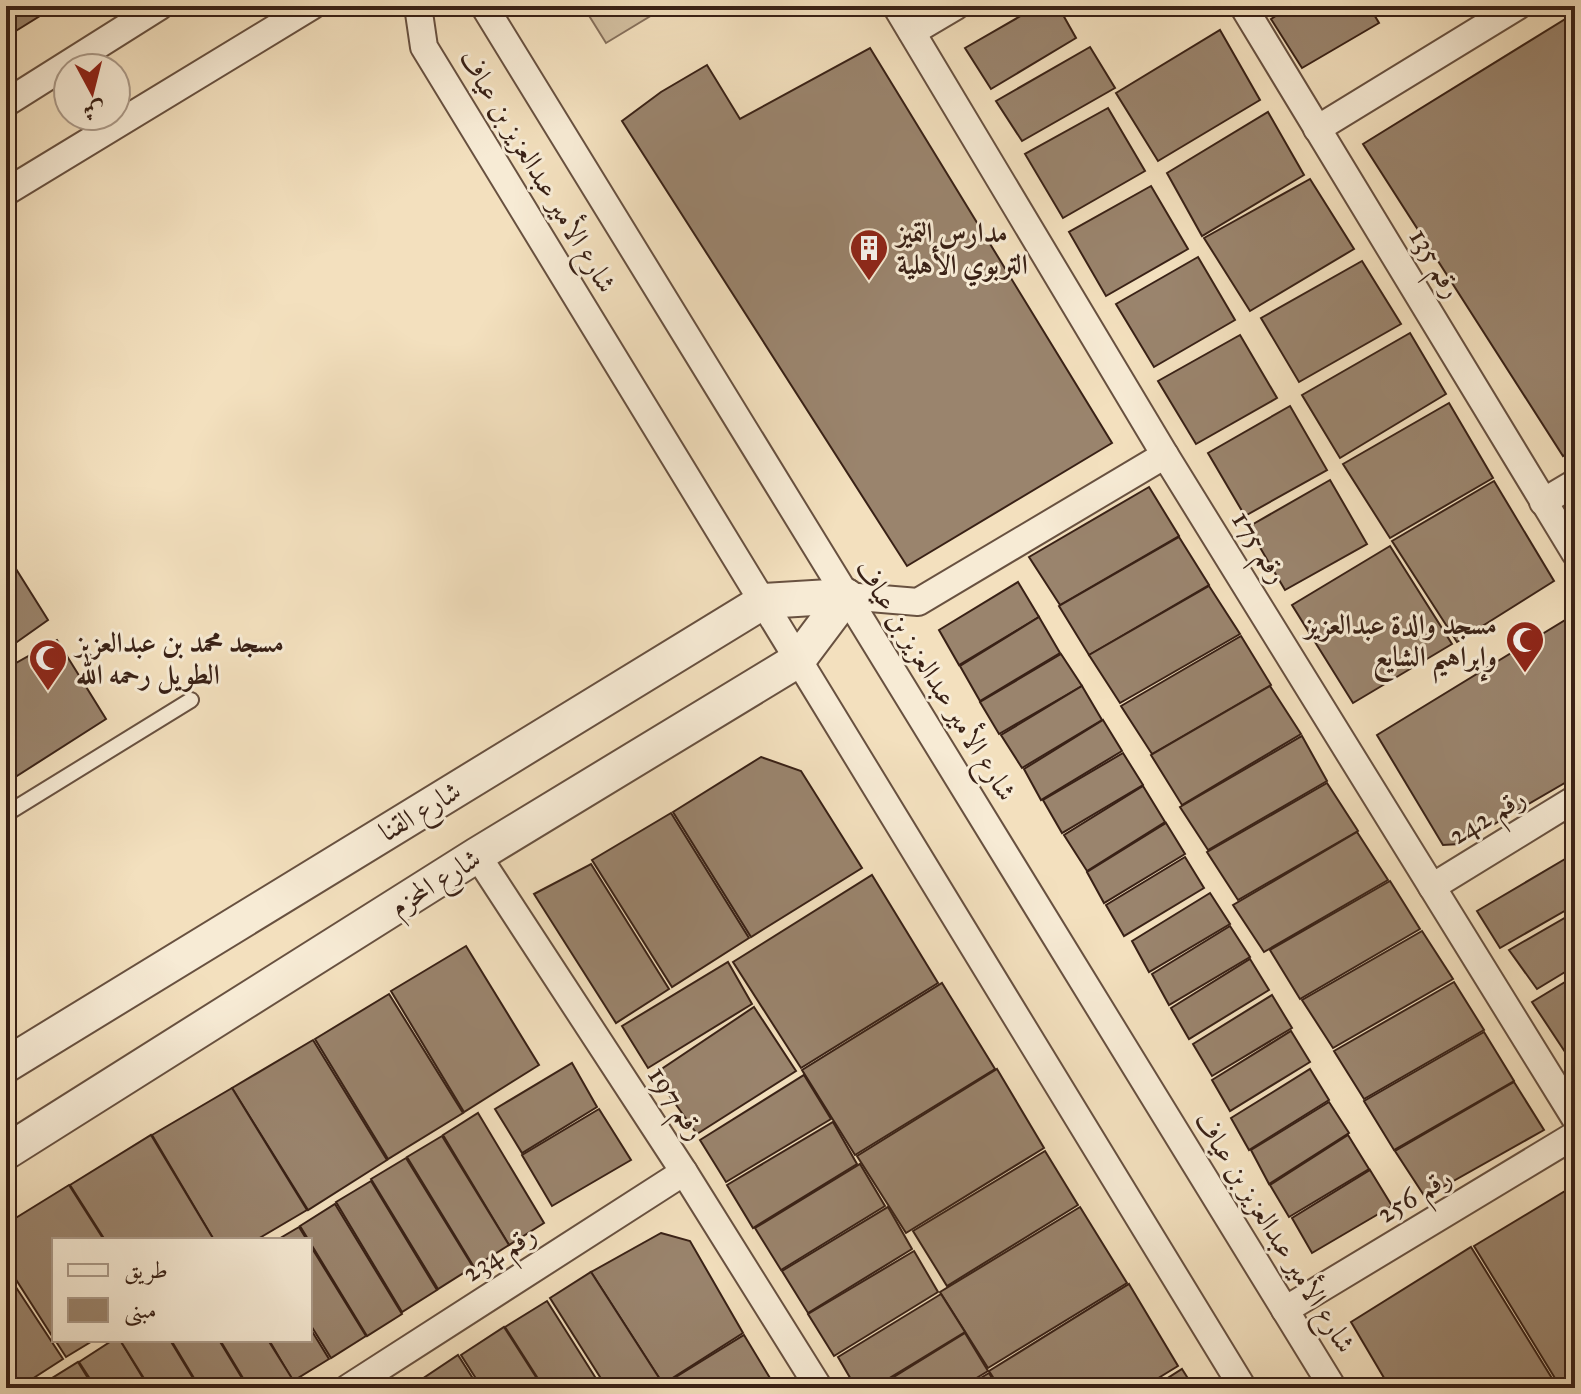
<svg xmlns="http://www.w3.org/2000/svg" width="1581" height="1394" font-family="'IM FELL Great Primer',Amiri,serif">
<style>
.green{fill:#d3c0a1;stroke:#86705c;stroke-width:2}
.building{fill:#9a846d;stroke:#392116;stroke-width:2}
.lines{fill:none;stroke-linecap:round;stroke-linejoin:round}
.service-casing{stroke:#685140;stroke-width:18}
.minor-casing{stroke:#685140;stroke-width:30}
.tertiary-casing{stroke:#685140;stroke-width:38}
.service{stroke:#f7ebd5;stroke-width:14}
.minor{stroke:#f7ebd5;stroke-width:26}
.tertiary{stroke:#f7ebd5;stroke-width:34}
.labels{text-anchor:middle;dominant-baseline:central;stroke-width:6;stroke-linejoin:round;paint-order:stroke}
.street-label{font-size:28px;fill:#392116;stroke:#f7ebd5}
.poi-label{font-size:28px;font-weight:bold;fill:#392116;stroke:#f7ebd5;text-anchor:start}
</style>
<rect width="100%" height="100%" fill="#f3e0be"/>
<filter id="stains"><feTurbulence type="fractalNoise" baseFrequency=".0025" numOctaves="4"/><feColorMatrix values="0 0 0 0 .2 0 0 0 0 .09 0 0 0 0 .02 0 0 0 .5 -.17"/></filter>
<radialGradient id="worn" r=".72"><stop offset=".6" stop-color="#630" stop-opacity="0"/><stop offset="1" stop-color="#630" stop-opacity=".3"/></radialGradient>
<polygon class="green" points="583,6 667,6 606,43"/>
<g class="building">
<polygon points="6,6 56,6 6,37"/>
<polygon points="1038,6 1058,6 1076,38 991,89 965,48"/>
<polygon points="1292,6 1369,6 1379,23 1302,68 1271,19"/>
<polygon points="1575,13 1575,448 1563,456 1363,144"/>
<polygon points="1220,30 1260,100 1158,161 1116,93"/>
<polygon points="1090,47 1115,88 1022,141 996,101"/>
<polygon points="870,48 1112,443 907,566 622,121 661,92 707,65 740,119"/>
<polygon points="1108,108 1145,171 1063,218 1025,154"/>
<polygon points="1268,112 1304,175 1202,236 1167,173"/>
<polygon points="1310,179 1354,249 1250,311 1204,238"/>
<polygon points="1151,186 1188,249 1106,296 1069,232"/>
<polygon points="1198,257 1235,320 1154,367 1116,304"/>
<polygon points="1362,261 1401,324 1299,382 1261,318"/>
<polygon points="1410,333 1446,394 1340,458 1302,395"/>
<polygon points="1240,335 1277,398 1196,444 1158,381"/>
<polygon points="1449,403 1493,478 1390,538 1343,464"/>
<polygon points="1290,406 1327,470 1245,516 1208,453"/>
<polygon points="1330,480 1367,544 1285,590 1248,527"/>
<polygon points="1494,481 1554,581 1457,642 1392,541"/>
<polygon points="1149,487 1179,536 1060,605 1029,557"/>
<polygon points="1179,537 1209,585 1089,655 1059,606"/>
<polygon points="1390,546 1452,644 1353,703 1292,605"/>
<polygon points="6,553 48,620 7,649 14,664 57,640 106,719 6,783"/>
<polygon points="1018,582 1039,617 959,665 939,630"/>
<polygon points="1209,586 1240,634 1120,703 1089,655"/>
<polygon points="1575,614 1575,777 1460,844 1443,845 1377,735"/>
<polygon points="1039,617 1060,653 980,701 960,666"/>
<polygon points="1241,636 1271,685 1152,754 1121,706"/>
<polygon points="1061,654 1082,686 999,734 980,702"/>
<polygon points="1082,686 1102,720 1022,768 1001,735"/>
<polygon points="1270,686 1301,734 1182,805 1151,755"/>
<polygon points="1103,720 1122,751 1041,800 1024,769"/>
<polygon points="1302,736 1327,781 1208,850 1180,807"/>
<polygon points="1123,753 1143,785 1062,833 1043,800"/>
<polygon points="761,757 801,771 862,868 751,937 673,812"/>
<polygon points="1327,783 1358,831 1238,900 1207,852"/>
<polygon points="1143,786 1165,822 1087,871 1064,835"/>
<polygon points="671,813 749,938 672,987 592,860"/>
<polygon points="1166,823 1185,854 1104,903 1087,872"/>
<polygon points="1357,832 1388,880 1264,952 1233,905"/>
<polygon points="1185,857 1204,888 1124,936 1106,905"/>
<polygon points="1565,859 1575,875 1575,905 1500,948 1477,911"/>
<polygon points="591,864 669,989 616,1023 534,894"/>
<polygon points="872,875 938,983 801,1068 733,962"/>
<polygon points="1390,881 1420,929 1300,999 1270,950"/>
<polygon points="1210,893 1230,924 1149,972 1132,941"/>
<polygon points="1575,912 1575,966 1537,989 1509,950"/>
<polygon points="1230,926 1250,957 1169,1005 1152,974"/>
<polygon points="1422,931 1453,979 1333,1048 1302,1000"/>
<polygon points="466,946 539,1065 464,1112 391,991"/>
<polygon points="1250,959 1269,990 1189,1039 1171,1008"/>
<polygon points="728,962 752,1004 648,1068 622,1026"/>
<polygon points="1575,976 1575,1067 1532,1002"/>
<polygon points="1454,982 1484,1030 1364,1099 1334,1051"/>
<polygon points="942,983 995,1069 855,1155 802,1070"/>
<polygon points="389,994 463,1113 388,1159 315,1039"/>
<polygon points="1272,995 1292,1028 1212,1076 1193,1044"/>
<polygon points="754,1007 796,1071 697,1134 654,1074"/>
<polygon points="1291,1031 1310,1062 1230,1111 1212,1080"/>
<polygon points="1484,1032 1514,1081 1394,1150 1364,1101"/>
<polygon points="313,1040 387,1160 308,1210 232,1088"/>
<polygon points="572,1063 597,1107 522,1153 495,1109"/>
<polygon points="997,1069 1044,1148 906,1233 857,1156"/>
<polygon points="1310,1069 1329,1100 1249,1150 1231,1118"/>
<polygon points="804,1075 831,1119 726,1182 700,1140"/>
<polygon points="1514,1082 1544,1130 1425,1197 1395,1151"/>
<polygon points="232,1088 307,1210 256,1240 214,1240 152,1135"/>
<polygon points="1329,1102 1349,1133 1269,1184 1251,1150"/>
<polygon points="599,1109 631,1160 552,1206 522,1155"/>
<polygon points="478,1113 544,1223 509,1245 443,1135"/>
<polygon points="833,1122 857,1164 753,1228 727,1185"/>
<polygon points="151,1135 214,1240 105,1240 70,1185"/>
<polygon points="1348,1135 1369,1169 1289,1217 1270,1185"/>
<polygon points="442,1136 509,1245 474,1267 407,1157"/>
<polygon points="1045,1151 1078,1205 947,1286 913,1231"/>
<polygon points="406,1158 473,1267 438,1289 371,1179"/>
<polygon points="860,1164 885,1206 781,1270 755,1228"/>
<polygon points="1370,1170 1392,1206 1312,1253 1292,1218"/>
<polygon points="371,1181 437,1290 402,1312 336,1202"/>
<polygon points="69,1185 104,1240 54,1240 54,1339 6,1264 6,1224"/>
<polygon points="1575,1185 1575,1388 1561,1388 1474,1246"/>
<polygon points="335,1204 402,1314 367,1336 300,1226"/>
<polygon points="888,1207 912,1249 808,1313 782,1271"/>
<polygon points="1080,1207 1127,1283 988,1368 940,1292"/>
<polygon points="299,1227 307,1240 277,1240"/>
<polygon points="661,1233 690,1241 743,1333 663,1384 591,1272"/>
<polygon points="310,1245 366,1336 331,1358 310,1324"/>
<polygon points="1471,1247 1558,1388 1390,1388 1351,1322"/>
<polygon points="914,1251 938,1292 834,1356 808,1314"/>
<polygon points="6,1272 63,1359 18,1388 6,1388"/>
<polygon points="591,1272 663,1384 656,1388 607,1388 550,1298"/>
<polygon points="1129,1284 1178,1366 1142,1388 1000,1388 989,1371"/>
<polygon points="941,1294 965,1332 873,1388 856,1388 838,1357"/>
<polygon points="547,1301 602,1388 544,1388 505,1327"/>
<polygon points="504,1327 543,1388 482,1388 461,1355"/>
<polygon points="310,1328 329,1359 293,1381 269,1340 310,1340"/>
<polygon points="965,1333 988,1371 960,1388 876,1388"/>
<polygon points="744,1335 776,1388 676,1388 671,1380"/>
<polygon points="55,1340 94,1340 66,1357"/>
<polygon points="113,1340 120,1340 149,1388 96,1388 79,1362"/>
<polygon points="120,1340 170,1340 199,1388 150,1388"/>
<polygon points="171,1340 219,1340 248,1388 200,1388"/>
<polygon points="220,1340 268,1340 293,1380 281,1388 249,1388"/>
<polygon points="458,1355 479,1388 415,1388 413,1385"/>
<polygon points="78,1362 94,1388 36,1388"/>
<polygon points="1182,1369 1194,1388 1152,1388"/>
<polygon points="989,1373 998,1388 964,1388"/>
</g>
<g class="lines">
<g class="service-casing">
<polyline id="service" points="6,814 191,700"/>
</g>
<g class="minor-casing">
<g id="minor">
<polyline points="418,6 424,47 1243,1388"/>
<polyline points="484,6 1333,1388"/>
<polyline points="896,6 1165,455 1575,1118"/>
<polyline points="1243,6 1575,553"/>
<polyline points="912,32 956,6"/>
<polyline points="6,103 160,6"/>
<polyline points="1317,129 1518,6"/>
<polyline points="6,192 312,6"/>
<polyline points="1543,502 1575,483"/>
<polyline points="846,596 918,602 1165,455"/>
<polyline points="477,855 684,1172 819,1388"/>
<polyline points="1432,887 1575,799"/>
<polyline points="1285,1310 1575,1135"/>
<polyline points="348,1388 684,1172"/>
</g>
</g>
<g class="tertiary-casing">
<g id="tertiary">
<polyline points="6,1065 764,601 846,596"/>
<polyline points="6,1152 477,855 798,660 846,596"/>
</g>
</g>
<use href="#service" class="service"/>
<use href="#minor" class="minor"/>
<use href="#tertiary" class="tertiary"/>
</g>
<defs>
<g id="building-pin" transform="scale(2)"><path d="M0 17L-7.5 6A9.5 9.5 0 1 1 7.5 6Z" fill="#8f2418" stroke="#f7ebd5"/><path d="M-4-6H4V6H1V3H-1V6H-4ZM-2.5-4.3h1.7v1.8h-1.7ZM.8-4.3h1.7v1.8H.8ZM-2.5-1h1.7V.8h-1.7ZM.8-1h1.7V.8H.8Z" fill="#fff"/></g>
<g id="mosque-pin" transform="scale(2)"><path d="M0 17L-7.5 6A9.5 9.5 0 1 1 7.5 6Z" fill="#8f2418" stroke="#f7ebd5"/><path d="M3.5-4.9A6 6 0 1 0 3.5 4.9A5 5 0 1 1 3.5-4.9Z" fill="#fff"/></g>
</defs>
<g fill-rule="evenodd">
<use href="#building-pin" x="869" y="248"/>
<use href="#mosque-pin" x="1525" y="640"/>
<use href="#mosque-pin" x="48" y="658"/>
</g>
<g class="labels">
<g class="street-label">
<text transform="translate(538 171) rotate(59)">شارع الأمير عبدالعزيز بن عياف</text>
<text transform="translate(1436 263) rotate(59)">رقم 135</text>
<text transform="translate(1260 547) rotate(58)">رقم 175</text>
<text transform="translate(936 680) rotate(58)">شارع الأمير عبدالعزيز بن عياف</text>
<text transform="translate(420 811) rotate(-31)">شارع القنا</text>
<text transform="translate(1487 816) rotate(-31)">رقم 242</text>
<text transform="translate(435 882) rotate(-32)">شارع المحزم</text>
<text transform="translate(677 1103) rotate(57)">رقم 197</text>
<text transform="translate(1414 1195) rotate(-31)">رقم 256</text>
<text transform="translate(1275 1232) rotate(58)">شارع الأمير عبدالعزيز بن عياف</text>
<text transform="translate(499 1253) rotate(-33)">رقم 234</text>
</g>
<g class="poi-label">
<text x="897" y="232">مدارس التميز<tspan x="897" dy="32">التربوي الأهلية</tspan></text>
<text x="1497" y="624" text-anchor="end">مسجد والدة عبدالعزيز<tspan x="1497" dy="32">وإبراهيم الشايع</tspan></text>
<text x="76" y="642">مسجد محمد بن عبدالعزيز<tspan x="76" dy="32">الطويل رحمه الله</tspan></text>
</g>
</g>
<rect width="1581" height="1394" fill="none" stroke="#f3e0be" stroke-width="32"/>
<rect x="8" y="8" width="1565" height="1378" fill="none" stroke="#392116" stroke-width="4"/>
<rect x="16" y="16" width="1549" height="1362" fill="none" stroke="#392116" stroke-width="2"/>
<rect x="52" y="1238" width="260" height="104" fill="#f7ebd5" stroke="#ab9a89" stroke-width="2"/>
<rect x="68" y="1264" width="40" height="12" fill="#f7ebd5" stroke="#ab9a89" stroke-width="2"/>
<text x="124" y="1278" font-size="24" fill="#392116">طريق</text>
<rect x="68" y="1298" width="40" height="24" fill="#9a846d" stroke="#ab9a89" stroke-width="2"/>
<text x="124" y="1318" font-size="24" fill="#392116">مبنى</text>
<g transform="translate(92 92) rotate(173)"><circle r="38" fill="#f7ebd5" stroke="#ab9a89" stroke-width="2"/>
<path d="M0-6L14 30L0 20L-14 30Z" fill="#8f2418"/>
<text y="-12" font-size="22" font-weight="bold" text-anchor="middle" fill="#392116">ش</text>
</g>
<rect width="100%" height="100%" filter="url(#stains)"/>
<rect width="100%" height="100%" fill="url(#worn)"/>
</svg>
